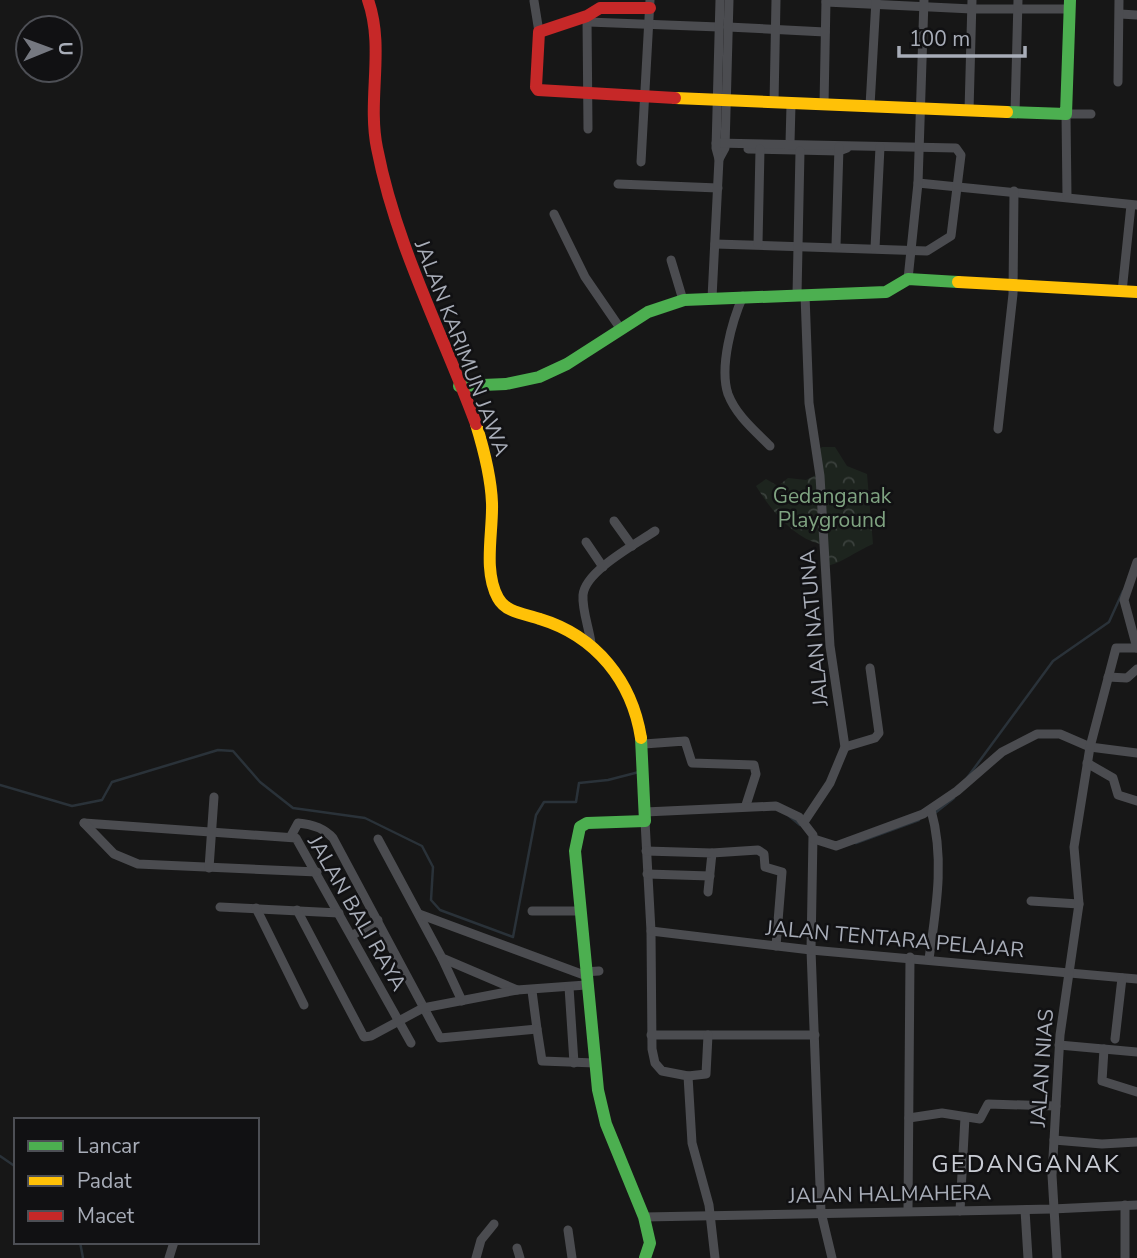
<svg xmlns="http://www.w3.org/2000/svg" width="1137" height="1258" font-family="'Nunito Sans',sans-serif">
<style>
.park{fill:url(#park-crowns)}
.lines{fill:none;stroke-linecap:round;stroke-linejoin:round}
.stream{stroke:#2a3239;stroke-width:2.5}
.street{stroke:#4b4c50;stroke-width:9}
.fast{stroke:#4caf50;stroke-width:12}
.slow{stroke:#ffc107;stroke-width:12}
.jam{stroke:#c62828;stroke-width:12}
.labels{text-anchor:middle;dominant-baseline:central;stroke-width:5;stroke-linejoin:round;paint-order:stroke}
.street-label{font-size:21px;fill:#a8adb8;stroke:#111113}
.park-label{font-size:21px;fill:#7fa381;stroke:#111113}
.quarter-label{font-size:24px;letter-spacing:2px;fill:#c9ccd4;stroke:#111113}
</style>
<defs>
<pattern id="park-crowns" width="20" height="18" patternUnits="userSpaceOnUse" patternTransform="scale(1.75)"><rect width="20" height="18" fill="#1d241e"/><path d="M2 6a3 3 0 1 1 6 0M12 15a3 3 0 1 1 6 0" fill="none" stroke="#3b413d"/></pattern>
</defs>
<rect width="100%" height="100%" fill="#171717"/>
<path class="park" d="M 822,447 L 835,447 L 847,466 L 867,474 L 873,544 C 856,551 838,566 821,567 L 820,544 C 792,537 771,510 756,486 L 766,479 L 778,486 L 788,478 L 806,480 L 816,475 L 814,454 Z"/>
<g class="lines">
<g class="stream">
<polyline points="967,778 1053,661 1109,622 1123,591"/>
<polyline points="0,785 72,806 102,800 112,782 218,750 233,751 260,782 293,808 365,818 422,846 433,867 431,900 440,910 513,937 536,815 544,802 576,802 579,783 608,780 639,772"/>
<polyline points="935,813 954,798"/>
<polyline points="789,816 800,825"/>
<polyline points="856,843 919,820"/>
<polyline points="0,1156 16,1167"/>
<polyline points="80,1242 83,1258"/>
</g>
<g class="street">
<polyline points="534,1 539,32"/>
<polyline points="826,2 972,9 1069,9"/>
<polyline points="1120,14 1137,15"/>
<polyline points="587,18 588,129"/>
<polyline points="588,22 719,27"/>
<polyline points="728,27 825,32"/>
<polyline points="1118,82 1119,0"/>
<polyline points="774,103 776,0"/>
<polyline points="824,105 826,0"/>
<polyline points="870,106 876,0"/>
<polyline points="969,111 972,0"/>
<polyline points="1015,113 1018,0"/>
<polyline points="790,143 791,105"/>
<polyline points="748,149 839,151 847,148"/>
<polyline points="719,159 725,148 729,0"/>
<polyline points="641,162 650,0"/>
<polyline points="918,183 1137,205"/>
<polyline points="618,184 718,188"/>
<polyline points="1067,197 1066,114 1091,114"/>
<polyline points="554,214 585,277 620,328"/>
<polyline points="715,244 927,251 951,236 961,155 956,148 716,143"/>
<polyline points="758,244 760,149"/>
<polyline points="836,246 839,147"/>
<polyline points="875,248 880,147"/>
<polyline points="671,260 683,300"/>
<polyline points="908,279 918,183 924,0"/>
<polyline points="1122,292 1131,205"/>
<polyline points="797,295 800,151"/>
<path d="M 743,296 C 732,321 719,367 728,394 C 736,415 754,430 770,446"/>
<polyline points="712,298 719,159 716,148 720,0"/>
<polyline points="998,429 1013,294 1014,191"/>
<polyline points="614,521 632,546"/>
<polyline points="586,542 603,567"/>
<path d="M 591,643 C 589,628 582,610 583,595 C 585,571 636,544 655,531"/>
<polyline points="1137,648 1124,600 1137,562"/>
<polyline points="1108,677 1127,678 1137,669"/>
<polyline points="644,744 685,741 692,763 754,765 756,774 746,805"/>
<polyline points="845,747 875,738 879,733 870,668"/>
<polyline points="1087,763 1113,778 1118,795 1137,801"/>
<polyline points="645,812 776,806 799,817 813,835 811,950 821,1212 832,1258"/>
<polyline points="645,821 651,931 652,1049 655,1063 662,1071 688,1076 692,1143 709,1205 715,1258"/>
<polyline points="804,822 830,783 845,747 830,646 820,476 809,403 805,295"/>
<polyline points="84,823 296,838 411,1043"/>
<polyline points="84,823 114,854 138,864 317,872"/>
<path d="M 291,836 L 298,823 C 311,824 324,828 333,838 L 440,1038 L 537,1029 L 532,991"/>
<polyline points="378,839 442,958 517,990"/>
<polyline points="814,839 836,846 923,814 957,791 1002,752 1037,734 1060,734 1090,747 1137,753"/>
<polyline points="646,851 712,853 708,892"/>
<polyline points="712,853 758,850 764,854 765,867 782,872 776,946"/>
<polyline points="209,868 214,797"/>
<polyline points="647,874 710,876"/>
<polyline points="1031,901 1079,904"/>
<polyline points="220,907 339,913"/>
<polyline points="256,908 304,1005"/>
<polyline points="297,910 364,1037 371,1036 423,1008 517,990 586,985"/>
<polyline points="532,911 578,911"/>
<polyline points="419,914 584,975"/>
<polyline points="651,931 811,950 1137,979"/>
<polyline points="353,935 378,920"/>
<polyline points="442,958 462,1001"/>
<path d="M 929,959 C 936,909 945,859 931,810"/>
<polyline points="584,972 599,971"/>
<polyline points="569,987 574,1063"/>
<polyline points="537,1029 542,1061 595,1063"/>
<polyline points="651,1035 815,1035"/>
<polyline points="1115,1039 1122,978"/>
<polyline points="1059,1045 1137,1052"/>
<polyline points="1104,1049 1102,1081 1137,1092"/>
<polyline points="688,1076 706,1074 708,1035"/>
<polyline points="909,1118 942,1113 980,1119 988,1104 1056,1106"/>
<polyline points="1054,1140 1102,1144 1137,1142"/>
<polyline points="1025,1210 1028,1258"/>
<polyline points="908,1211 910,957"/>
<polyline points="960,1211 965,1117"/>
<polyline points="644,1217 1052,1209 1137,1205"/>
<polyline points="568,1230 572,1258"/>
<polyline points="517,1248 520,1258"/>
<polyline points="169,1258 174,1242"/>
<polyline points="476,1258 481,1240 494,1224"/>
<polyline points="1057,1258 1052,1175 1060,1035 1079,904 1074,847 1090,747 1116,648 1137,648"/>
<polyline points="1125,1258 1125,1205"/>
</g>
<g class="fast">
<polyline points="1007,112 1066,114 1070,0"/>
<polyline points="459,386 506,384 539,377 567,364 648,312 684,300 886,292 908,279 958,282"/>
<polyline points="641,738 645,821 587,823 580,827 575,851 598,1090 606,1124 644,1217 650,1243 645,1258"/>
</g>
<g class="slow">
<polyline points="675,98 1007,112"/>
<polyline points="958,282 1137,292"/>
<path d="M 476,424 C 484,450 491,476 492,503 C 493,532 483,571 498,598 C 506,613 526,614 540,619 C 596,636 632,681 641,738"/>
</g>
<g class="jam">
<path d="M 368,0 C 385,48 367,99 377,148 C 396,246 442,332 476,424"/>
<polyline points="650,8 600,8 587,16 539,32 536,87 538,90 675,98"/>
</g>
</g>
<g class="labels">
<g class="street-label">
<text transform="translate(462 348) rotate(69)">JALAN KARIMUN JAWA</text>
<text transform="translate(814 628) rotate(-95)">JALAN NATUNA</text>
<text transform="translate(357 913) rotate(60)">JALAN BALI RAYA</text>
<text transform="translate(895 939) rotate(5)">JALAN TENTARA PELAJAR</text>
<text transform="translate(1042 1068) rotate(-86)">JALAN NIAS</text>
<text transform="translate(890 1194) rotate(-1)">JALAN HALMAHERA</text>
</g>
<g class="park-label">
<text x="832" y="496">Gedanganak<tspan x="832" dy="24">Playground</tspan></text>
</g>
<g class="quarter-label">
<text x="1026" y="1164">GEDANGANAK</text>
</g>
</g>
<rect x="14" y="1118" width="245" height="126" fill="#111113" stroke="#4d4f55" stroke-width="2"/>
<rect x="28" y="1141" width="35" height="10" fill="#4caf50" stroke="#4d4f55" stroke-width="2"/>
<text x="77" y="1153" font-size="21" fill="#a8adb8">Lancar</text>
<rect x="28" y="1176" width="35" height="10" fill="#ffc107" stroke="#4d4f55" stroke-width="2"/>
<text x="77" y="1188" font-size="21" fill="#a8adb8">Padat</text>
<rect x="28" y="1211" width="35" height="10" fill="#c62828" stroke="#4d4f55" stroke-width="2"/>
<text x="77" y="1223" font-size="21" fill="#a8adb8">Macet</text>
<g transform="translate(49 49) rotate(89)"><circle r="33" fill="#111113" stroke="#4d4f55" stroke-width="2"/>
<path d="M0-5L12 26L0 18L-12 26Z" fill="#757880"/>
<text y="-10" font-size="19" font-weight="bold" text-anchor="middle" fill="#a8adb8">U</text>
</g>
<path d="M899 46v10h126v-10" fill="none" stroke="#a8adb8" stroke-width="3.5"/>
<text x="909" y="46" font-size="21" fill="#a8adb8" stroke="#111113" stroke-width="5" paint-order="stroke">100 m</text>
</svg>
